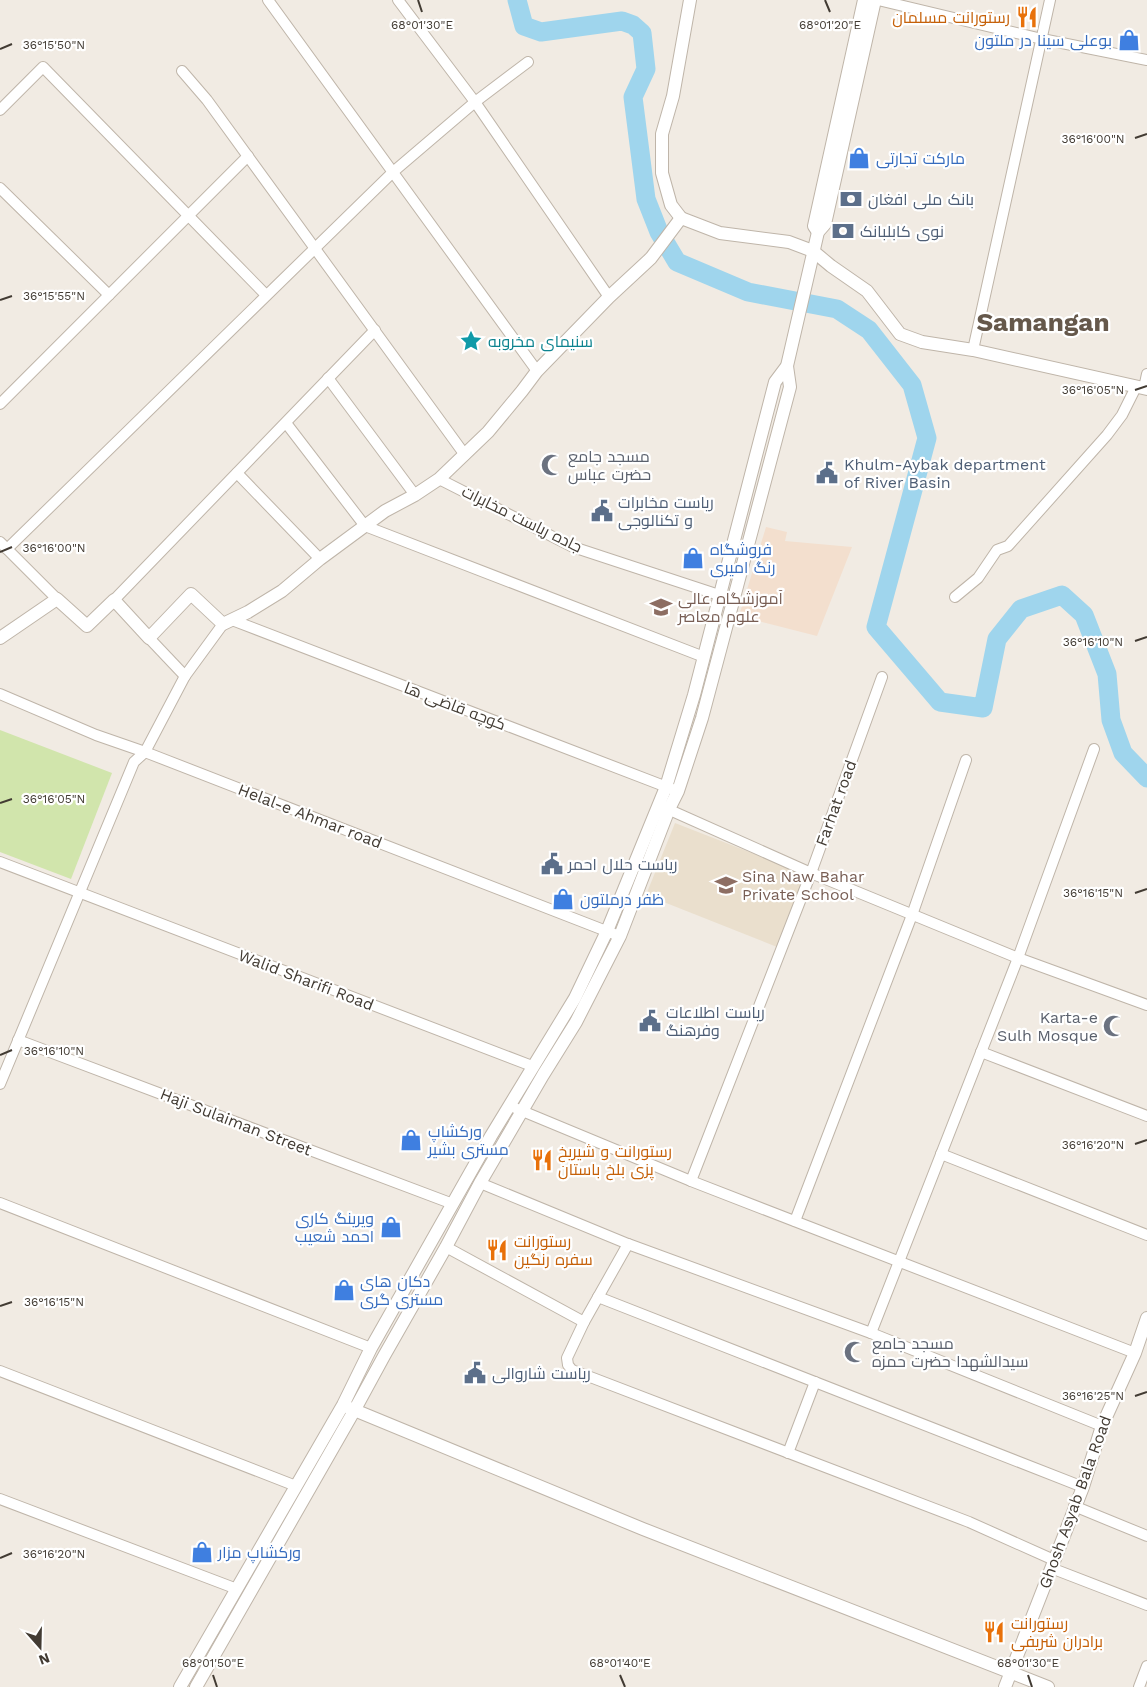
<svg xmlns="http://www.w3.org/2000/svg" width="1147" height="1687" font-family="'Work Sans',Cairo,sans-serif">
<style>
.commercial{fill:#f3dfce}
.education{fill:#eadfcd}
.green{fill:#d1e5ac}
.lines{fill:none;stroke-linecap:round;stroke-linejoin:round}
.river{stroke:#9fd5ed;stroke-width:19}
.minor-casing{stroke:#bfb5a9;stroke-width:12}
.tertiary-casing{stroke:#bfb5a9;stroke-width:14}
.minor{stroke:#fff;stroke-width:10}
.tertiary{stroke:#fff;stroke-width:12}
.ticks{fill:none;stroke:#423b33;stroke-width:2}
.labels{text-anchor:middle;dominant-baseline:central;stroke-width:4.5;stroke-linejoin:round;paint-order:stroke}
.food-label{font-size:16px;fill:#c56008;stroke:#fff;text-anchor:start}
.shop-label{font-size:16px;fill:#366cbe;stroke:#fff;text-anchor:start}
.service-label{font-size:16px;fill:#4e5e75;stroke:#fff;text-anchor:start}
.culture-label{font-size:16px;fill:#0d838f;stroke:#fff;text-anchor:start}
.worship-label{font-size:16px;fill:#5b616d;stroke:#fff;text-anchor:start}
.street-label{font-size:16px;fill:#423b33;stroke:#fff}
.education-label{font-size:16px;fill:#785e54;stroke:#fff;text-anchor:start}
.town-label{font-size:26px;font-weight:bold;fill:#65584b;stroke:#fff}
.ticks-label{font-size:12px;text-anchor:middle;fill:#423b33;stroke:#fff;stroke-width:4.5;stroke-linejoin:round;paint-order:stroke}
</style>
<rect width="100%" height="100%" fill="#f1ebe3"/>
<polygon class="commercial" points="766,527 787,532 785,541 852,547 817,636 739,616"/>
<polygon class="education" points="675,823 806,874 777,947 646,895"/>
<polygon class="green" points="0,730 112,773 71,879 0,852"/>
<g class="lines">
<polyline class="river" points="517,0 524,26 541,32 622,21 633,25 642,33 646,69 633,97 646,199 659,232 677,262 748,292 837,309 869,330 912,385 927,438 876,627 940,702 983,708 997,639 1021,609 1062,595 1084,615 1107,674 1111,720 1123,753 1147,778"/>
<g class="minor-casing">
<g id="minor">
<polyline points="268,0 537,371"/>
<polyline points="398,0 475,102 609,297"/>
<polyline points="878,0 1042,39 1147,60"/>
<polyline points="182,71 207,100 465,455"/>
<polyline points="0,110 43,67 266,295"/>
<polyline points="0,188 109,295"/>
<polyline points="973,350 1050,0"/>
<polyline points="328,378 415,495"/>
<polyline points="1144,388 1147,374"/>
<polyline points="0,404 248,156"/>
<polyline points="286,423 365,526 704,657"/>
<polyline points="237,473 320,559"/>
<polyline points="439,479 573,547 719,595"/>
<polyline points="0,542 57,599"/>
<polyline points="7,549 393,172 475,102 528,62"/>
<polyline points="955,597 978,578 997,550 1008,546 1107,435 1122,415 1136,387"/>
<polyline points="114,600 375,330"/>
<polyline points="232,620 672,789"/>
<polyline points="149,638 185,676"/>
<polyline points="0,694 96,735 145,752 614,934"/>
<polyline points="663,807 811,873 1018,958 1147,1005"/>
<polyline points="0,862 532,1066"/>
<polyline points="18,1040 453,1204"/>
<polyline points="981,1052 1147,1116"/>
<polyline points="0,1084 134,762 145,752 185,676 223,624"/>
<polyline points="515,1108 691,1181 1135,1353"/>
<polyline points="941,1154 1147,1235"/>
<polyline points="691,1181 811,873 882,677"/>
<polyline points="480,1183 628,1244 871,1333 1102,1426"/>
<polyline points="0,1203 371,1348"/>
<polyline points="795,1221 912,915 966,760"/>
<polyline points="628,1244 584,1322 567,1358 568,1365 572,1370 969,1522 1054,1560"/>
<polyline points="446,1247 584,1322"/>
<polyline points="598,1297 1083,1487"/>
<polyline points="871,1333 1018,958 1094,749"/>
<polyline points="0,1371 296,1486"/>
<polyline points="788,1453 815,1382"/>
<polyline points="0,1499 237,1589"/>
<polyline points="1074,1506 1147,1536"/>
<polyline points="1051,1568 1147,1605"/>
<polyline points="1139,1687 1147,1666"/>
</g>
</g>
<g class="tertiary-casing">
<g id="tertiary">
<polyline points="681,218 720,233 789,242 813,251 831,266 867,291 900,334 922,342 973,350 1147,389"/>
<polyline points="681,218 671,205 662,173 662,134 673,96 690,0"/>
<polyline points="818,232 814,226 864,0"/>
<polyline points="0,638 57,599 87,626 114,600 149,638 191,594 223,624 248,612 282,591 320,559 385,511 415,495 439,479 488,432 522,391 537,371 609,297 651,258 681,218"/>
<polyline points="347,1407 643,1529 1048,1687"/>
<polyline points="180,1687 343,1405 371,1348 491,1136 575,998 607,931 666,787 694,695 775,382 787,366 818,232 825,224 875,0"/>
<polyline points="196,1687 354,1411 384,1356 446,1247 480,1183 543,1075 576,1022 620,936 669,809 678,791 702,718 790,387 787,366"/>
<polyline points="1005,1687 1083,1487 1102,1426 1135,1353 1147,1318"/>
</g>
</g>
<use href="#minor" class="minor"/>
<use href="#tertiary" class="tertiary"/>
</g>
<path class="ticks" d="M 418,0 L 422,12M 825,0 L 830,12M 0,49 L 12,44M 1135,138 L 1147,134M 0,300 L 12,296M 1135,390 L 1147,386M 0,552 L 12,547M 1135,641 L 1147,637M 0,803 L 12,799M 1135,893 L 1147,889M 0,1055 L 12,1050M 1135,1144 L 1147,1140M 0,1306 L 12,1302M 1135,1396 L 1147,1392M 0,1558 L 12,1553M 213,1675 L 217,1687M 620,1675 L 625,1687M 1028,1675 L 1032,1687"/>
<defs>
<g id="restaurant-bare" transform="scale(1.725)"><path d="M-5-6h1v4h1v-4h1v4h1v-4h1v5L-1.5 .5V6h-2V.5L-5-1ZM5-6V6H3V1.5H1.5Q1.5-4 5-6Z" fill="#e8710a" stroke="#fff" stroke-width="2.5" paint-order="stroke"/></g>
<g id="shop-bare" transform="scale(1.725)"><path d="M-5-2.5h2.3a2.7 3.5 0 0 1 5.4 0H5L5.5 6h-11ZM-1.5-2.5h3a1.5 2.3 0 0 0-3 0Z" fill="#3f7fe0" stroke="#fff" stroke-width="2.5" paint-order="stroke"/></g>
<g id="bank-bare" transform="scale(1.725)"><path d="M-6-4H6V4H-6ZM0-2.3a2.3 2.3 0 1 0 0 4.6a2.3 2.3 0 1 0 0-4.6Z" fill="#5c6f8a" stroke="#fff" stroke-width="2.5" paint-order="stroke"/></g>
<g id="sight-bare" transform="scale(1.725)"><path d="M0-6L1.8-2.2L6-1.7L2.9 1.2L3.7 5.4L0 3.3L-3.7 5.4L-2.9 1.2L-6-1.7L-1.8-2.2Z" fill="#0f9aa8" stroke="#fff" stroke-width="2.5" paint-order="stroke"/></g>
<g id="mosque-bare" transform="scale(1.725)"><path d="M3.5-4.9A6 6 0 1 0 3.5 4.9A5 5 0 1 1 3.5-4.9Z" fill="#6b7280" stroke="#fff" stroke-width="2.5" paint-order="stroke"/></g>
<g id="civic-bare" transform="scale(1.725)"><path d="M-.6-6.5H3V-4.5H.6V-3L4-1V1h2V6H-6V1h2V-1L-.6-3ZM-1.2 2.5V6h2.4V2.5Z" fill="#5c6f8a" stroke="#fff" stroke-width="2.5" paint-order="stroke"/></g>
<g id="school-bare" transform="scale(1.725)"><path d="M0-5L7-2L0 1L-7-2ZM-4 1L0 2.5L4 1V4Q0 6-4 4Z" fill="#8d6e63" stroke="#fff" stroke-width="2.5" paint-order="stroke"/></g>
</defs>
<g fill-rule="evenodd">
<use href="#restaurant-bare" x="1027" y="17"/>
<use href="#shop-bare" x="1129" y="40"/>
<use href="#shop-bare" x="859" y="158"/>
<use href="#bank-bare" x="851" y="199"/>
<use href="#bank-bare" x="843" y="231"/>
<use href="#sight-bare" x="471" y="341"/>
<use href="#mosque-bare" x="552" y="465"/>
<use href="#civic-bare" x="827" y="473"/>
<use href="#civic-bare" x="602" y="511"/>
<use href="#shop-bare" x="693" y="558"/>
<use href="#school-bare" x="661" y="607"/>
<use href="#civic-bare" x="552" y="864"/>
<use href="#school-bare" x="726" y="885"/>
<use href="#shop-bare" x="563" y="899"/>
<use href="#civic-bare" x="650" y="1021"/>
<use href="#mosque-bare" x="1114" y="1026"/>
<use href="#shop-bare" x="411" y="1140"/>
<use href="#restaurant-bare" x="542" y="1160"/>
<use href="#shop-bare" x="391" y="1227"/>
<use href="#restaurant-bare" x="497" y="1250"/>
<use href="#shop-bare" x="344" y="1290"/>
<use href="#mosque-bare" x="855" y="1352"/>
<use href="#civic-bare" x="475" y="1373"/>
<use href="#shop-bare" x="202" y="1552"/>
<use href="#restaurant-bare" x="994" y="1632"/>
</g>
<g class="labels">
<g class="food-label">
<text x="1010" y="17" text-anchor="end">رستورانت مسلمان</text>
<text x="558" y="1151">رستورانت و شیریخ<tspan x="558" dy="18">پزی بلخ باستان</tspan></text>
<text x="514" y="1241">رستورانت<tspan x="514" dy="18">سفره رنگین</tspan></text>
<text x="1011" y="1623">رستورانت<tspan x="1011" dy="18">برادران شریفی</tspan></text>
</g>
<g class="shop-label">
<text x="1112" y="40" text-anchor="end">بوعلی سینا در ملتون</text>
<text x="876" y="158">مارکت تجارتی</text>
<text x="710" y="549">فروشگاه<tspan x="710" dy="18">رنگ امیری</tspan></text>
<text x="580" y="899">ظفر درملتون</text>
<text x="428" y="1131">ورکشاپ<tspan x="428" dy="18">مستری بشیر</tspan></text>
<text x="374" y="1218" text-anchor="end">ویرینگ کاری<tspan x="374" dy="18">احمد شعیب</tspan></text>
<text x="360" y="1281">دکان های<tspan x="360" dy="18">مستری گری</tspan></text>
<text x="218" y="1552">ورکشاپ مزار</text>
</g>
<g class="service-label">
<text x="868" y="199">بانک ملی افغان</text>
<text x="860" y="231">نوی کابلبانک</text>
<text x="844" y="464">Khulm-Aybak department<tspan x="844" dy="18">of River Basin</tspan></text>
<text x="618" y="502">ریاست مخابرات<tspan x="618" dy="18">و تکنالوجی</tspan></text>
<text x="568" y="864">ریاست حلال احمر</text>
<text x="666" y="1012">ریاست اطلاعات<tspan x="666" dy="18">وفرهنگ</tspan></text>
<text x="492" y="1373">ریاست شاروالی</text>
</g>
<g class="culture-label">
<text x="488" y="341">سنیمای مخروبه</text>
</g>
<g class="worship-label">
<text x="568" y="456">مسجد جامع<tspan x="568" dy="18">حضرت عباس</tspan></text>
<text x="1098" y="1017" text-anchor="end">Karta-e<tspan x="1098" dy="18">Sulh Mosque</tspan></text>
<text x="872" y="1343">مسجد جامع<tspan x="872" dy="18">سیدالشهدا حضرت حمزه</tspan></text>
</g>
<g class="street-label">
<text transform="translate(522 519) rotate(26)">جاده ریاست مخابرات</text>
<text transform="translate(455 706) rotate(21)">کوچه قاضی ها</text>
<text transform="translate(836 803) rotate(-70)">Farhat road</text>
<text transform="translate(310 816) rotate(21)">Helal-e Ahmar road</text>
<text transform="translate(306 980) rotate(21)">Walid Sharifi Road</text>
<text transform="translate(236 1122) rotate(21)">Haji Sulaiman Street</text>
<text transform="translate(1075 1502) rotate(-70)">Ghosh Asyab Bala Road</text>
</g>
<g class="education-label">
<text x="678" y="598">آموزشگاه عالی<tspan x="678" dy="18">علوم معاصر</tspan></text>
<text x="742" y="876">Sina Naw Bahar<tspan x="742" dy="18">Private School</tspan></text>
</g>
<g class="town-label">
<text x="1043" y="322">Samangan</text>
</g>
</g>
<g class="ticks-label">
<text x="422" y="29">68°01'30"E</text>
<text x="830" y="29">68°01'20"E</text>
<text x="54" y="49">36°15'50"N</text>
<text x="1093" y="143">36°16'00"N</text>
<text x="54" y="300">36°15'55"N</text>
<text x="1093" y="394">36°16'05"N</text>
<text x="54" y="552">36°16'00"N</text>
<text x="1093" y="646">36°16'10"N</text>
<text x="54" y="803">36°16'05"N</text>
<text x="1093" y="897">36°16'15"N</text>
<text x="54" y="1055">36°16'10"N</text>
<text x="1093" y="1149">36°16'20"N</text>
<text x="54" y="1306">36°16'15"N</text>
<text x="1093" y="1400">36°16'25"N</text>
<text x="54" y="1558">36°16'20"N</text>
<text x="213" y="1667">68°01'50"E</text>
<text x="620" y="1667">68°01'40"E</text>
<text x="1028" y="1667">68°01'30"E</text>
</g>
<g transform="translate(40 1647) rotate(160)" stroke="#ffffff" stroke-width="4" paint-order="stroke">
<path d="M0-4L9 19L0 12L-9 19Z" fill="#423b33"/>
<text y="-8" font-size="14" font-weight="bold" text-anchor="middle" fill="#423b33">N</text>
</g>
</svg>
